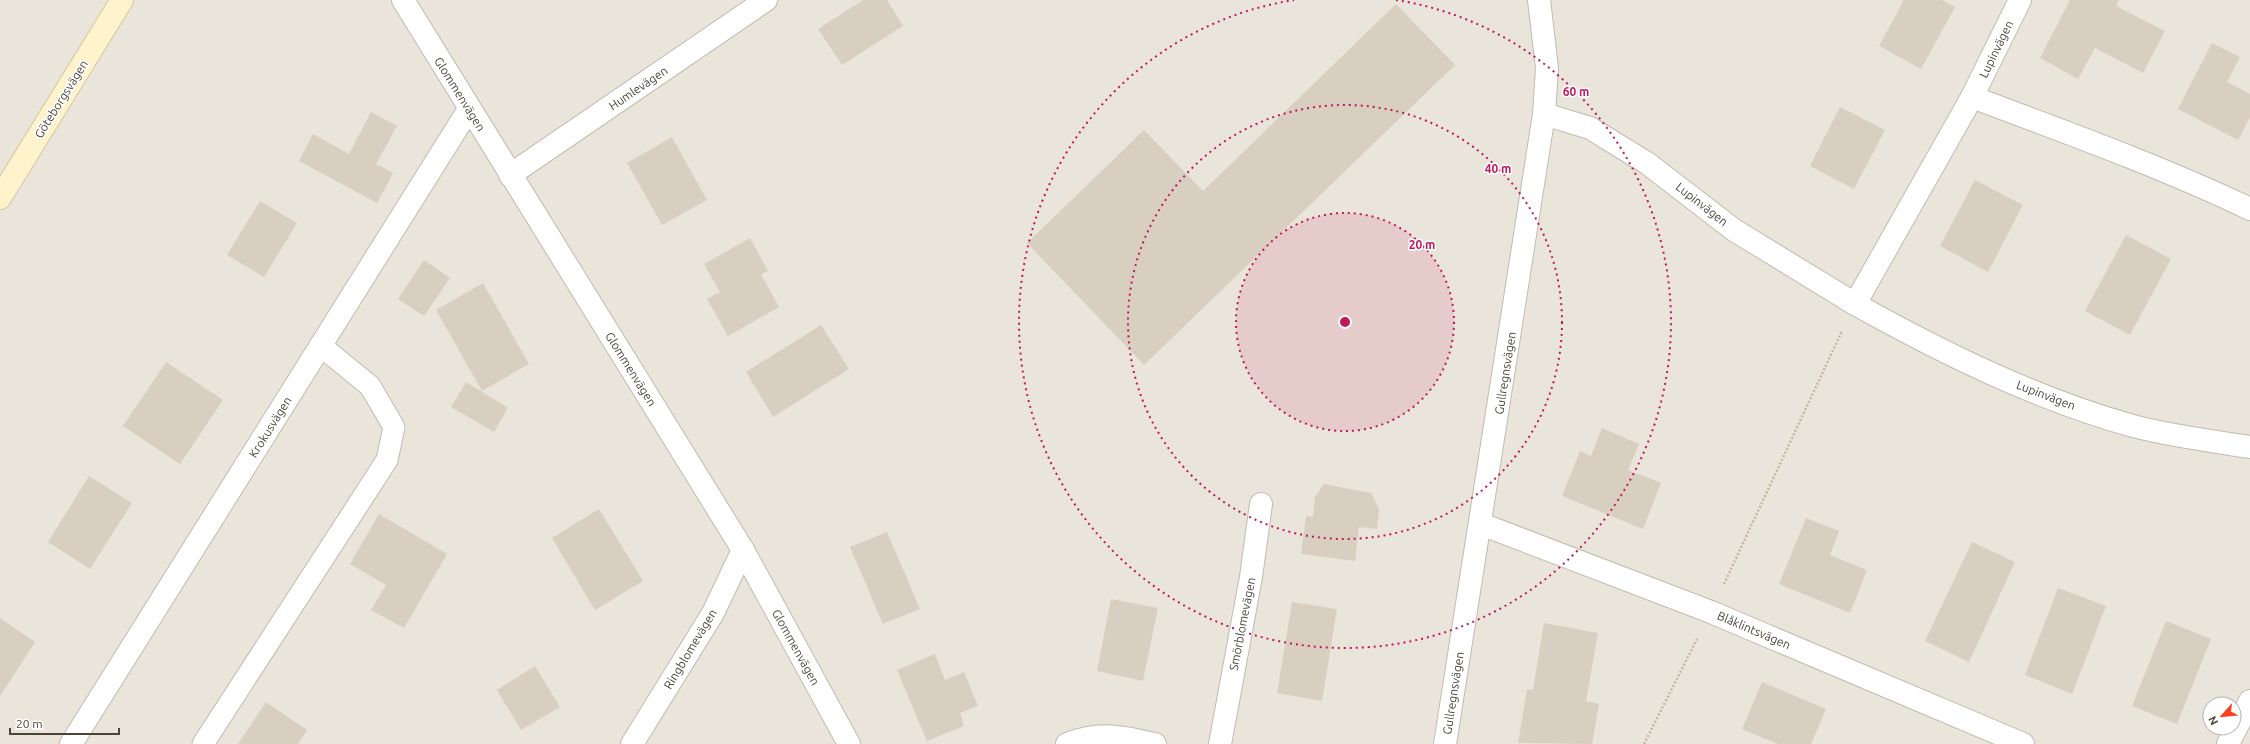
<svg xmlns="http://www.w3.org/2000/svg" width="2250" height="744" font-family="Ubuntu,sans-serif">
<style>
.residential{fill:#eae5da;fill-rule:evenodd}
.building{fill:#d8cfc1}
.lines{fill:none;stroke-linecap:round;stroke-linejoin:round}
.lane-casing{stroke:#c2bbae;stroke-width:23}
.street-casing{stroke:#c2bbae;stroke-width:24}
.secondary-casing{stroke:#d6c79b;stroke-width:24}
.path{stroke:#c4b79f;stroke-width:2.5;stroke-dasharray:2 2;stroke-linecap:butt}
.lane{stroke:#fff;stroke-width:21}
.street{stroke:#fff;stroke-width:22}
.secondary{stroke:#fff3cd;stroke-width:22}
.ring{fill:none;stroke:#c2185b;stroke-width:2;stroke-dasharray:2 4}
.labels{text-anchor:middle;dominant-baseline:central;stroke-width:3;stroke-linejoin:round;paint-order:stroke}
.street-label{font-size:12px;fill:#4b4439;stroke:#fff}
.centre{fill:#c2185b;stroke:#fff;stroke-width:2}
.ring-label{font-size:12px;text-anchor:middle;font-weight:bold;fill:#c2185b;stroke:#fff;stroke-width:3;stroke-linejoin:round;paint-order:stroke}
</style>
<rect width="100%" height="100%" fill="#f6f3ec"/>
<path class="residential" d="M 0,0 L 2250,0 L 2250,744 L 0,744 ZM 2210,704 L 2234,704 L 2234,728 L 2210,728 Z"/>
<g class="building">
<polygon points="863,0 887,0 903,26 842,65 818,29"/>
<polygon points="1904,0 1942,0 1955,7 1921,69 1879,46"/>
<polygon points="2070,0 2119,0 2116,6 2165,31 2143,73 2095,48 2078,79 2040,58"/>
<polygon points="1396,4 1455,65 1144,365 1027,243 1144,130 1203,191"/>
<polygon points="2212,43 2240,57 2227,82 2250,94 2250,117 2238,140 2178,109"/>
<polygon points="1840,107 1885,130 1854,189 1810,166"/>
<polygon points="371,112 397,126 376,164 393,173 377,203 299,161 313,134 349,154"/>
<polygon points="672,137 707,200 662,225 627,163"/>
<polygon points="1975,180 2023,205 1988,272 1940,246"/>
<polygon points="260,201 297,223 264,277 227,255"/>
<polygon points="2126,235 2171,259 2130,335 2085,311"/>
<polygon points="750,238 768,271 761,274 779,307 728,336 707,299 720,292 704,264"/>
<polygon points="424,260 450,278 424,316 398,299"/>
<polygon points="483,283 529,364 482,391 436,310"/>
<polygon points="821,325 849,369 773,417 746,372"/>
<polygon points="166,362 223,400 180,464 123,426"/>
<polygon points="466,382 508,408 494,432 451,407"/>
<polygon points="1602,428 1639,444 1628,470 1661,483 1643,529 1562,496 1580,451 1591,456"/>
<polygon points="89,476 132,503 90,569 48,542"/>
<polygon points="1324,484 1371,493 1379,509 1377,529 1359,527 1355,561 1301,554 1306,516 1313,517 1315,497"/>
<polygon points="599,509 643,581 595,610 552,538"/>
<polygon points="379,514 447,554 404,628 371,610 386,585 350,564"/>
<polygon points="1806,518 1839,531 1830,555 1867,570 1850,613 1779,584"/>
<polygon points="887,532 920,609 883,624 850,547"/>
<polygon points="1972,542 2015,562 1969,662 1925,641"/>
<polygon points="2058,588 2106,606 2072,694 2025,675"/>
<polygon points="1111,599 1158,608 1143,681 1097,671"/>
<polygon points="1292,602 1337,609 1322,701 1277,693"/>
<polygon points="0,618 35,642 0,696"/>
<polygon points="2166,621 2211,639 2177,724 2132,706"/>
<polygon points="1544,623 1598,633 1586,701 1599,704 1592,744 1518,743 1527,689 1533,690"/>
<polygon points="935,654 945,680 964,672 978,706 960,713 964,726 927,741 897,670"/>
<polygon points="535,666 560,707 521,730 497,690"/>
<polygon points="1762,682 1826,709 1811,744 1778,744 1742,729"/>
<polygon points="266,702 307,730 298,744 238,744"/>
</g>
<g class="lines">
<g class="lane-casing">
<polyline id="lane" points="203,744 387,460 394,427 370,386 321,346"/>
</g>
<g class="street-casing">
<g id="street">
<polyline points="403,0 743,550 849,744"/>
<polyline points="1972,97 2020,0"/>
<path d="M 1544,114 L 1590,128 L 1647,163 L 1734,230 L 1855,304 L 1972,97 C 2065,132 2160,166 2250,209"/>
<polyline points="510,175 766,0"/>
<path d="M 1855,304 C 1943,353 2036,399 2133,426 C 2171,436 2212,441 2250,447"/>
<polyline points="1481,524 1711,612 2023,744"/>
<polyline points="71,744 469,109"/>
<polyline points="632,744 713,613 743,550"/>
<path d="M 1067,744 C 1102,731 1120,737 1155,744"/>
<polyline points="1220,744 1251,577 1261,504"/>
<polyline points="1445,744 1544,114 1547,68 1539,0"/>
<polyline points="2228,744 2250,701"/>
</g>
</g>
<g class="secondary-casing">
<polyline id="secondary" points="0,198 122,0"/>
</g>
<g class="path">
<polyline points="1724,584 1842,331"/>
<polyline points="1644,744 1697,639"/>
</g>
<use href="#lane" class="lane"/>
<use href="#street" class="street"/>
<use href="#secondary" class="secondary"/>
</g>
<circle cx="1345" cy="322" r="109" fill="#c2185b" fill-opacity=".12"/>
<g class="ring">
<circle cx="1345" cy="322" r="109"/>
<circle cx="1345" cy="322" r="217"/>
<path d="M1396 0A326 326 0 1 1 1294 0"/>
</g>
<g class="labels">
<g class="street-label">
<text transform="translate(1996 49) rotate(-64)">Lupinvägen</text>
<text transform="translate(638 88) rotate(-34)">Humlevägen</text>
<text transform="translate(460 94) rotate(58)">Glommenvägen</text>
<text transform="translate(61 99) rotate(-58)">Göteborgsvägen</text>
<text transform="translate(1702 204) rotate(38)">Lupinvägen</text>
<text transform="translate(631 369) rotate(58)">Glommenvägen</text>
<text transform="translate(1505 373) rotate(-81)">Gullregnsvägen</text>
<text transform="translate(2046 395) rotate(21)">Lupinvägen</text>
<text transform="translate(270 427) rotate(-58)">Krokusvägen</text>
<text transform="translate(1242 624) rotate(-79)">Smörblomevägen</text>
<text transform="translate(1754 630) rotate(23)">Blåklintsvägen</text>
<text transform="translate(796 647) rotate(61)">Glommenvägen</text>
<text transform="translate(690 649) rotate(-59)">Ringblomevägen</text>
<text transform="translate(1453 693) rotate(-81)">Gullregnsvägen</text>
</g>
</g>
<circle cx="1345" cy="322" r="6" class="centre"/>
<g class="ring-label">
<text x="1576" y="96">60 m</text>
<text x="1498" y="173">40 m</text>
<text x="1422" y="249">20 m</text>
</g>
<g transform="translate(2222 716) rotate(243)"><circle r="19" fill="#ffffff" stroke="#b7b4b0"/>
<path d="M0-3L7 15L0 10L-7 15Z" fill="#fc3f1d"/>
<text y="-6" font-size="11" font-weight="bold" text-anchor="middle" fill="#4b4439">N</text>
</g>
<path d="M10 728v6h109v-6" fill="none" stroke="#4b4439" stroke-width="2"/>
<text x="16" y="728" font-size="12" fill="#4b4439" stroke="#ffffff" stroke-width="3" paint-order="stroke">20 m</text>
</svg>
